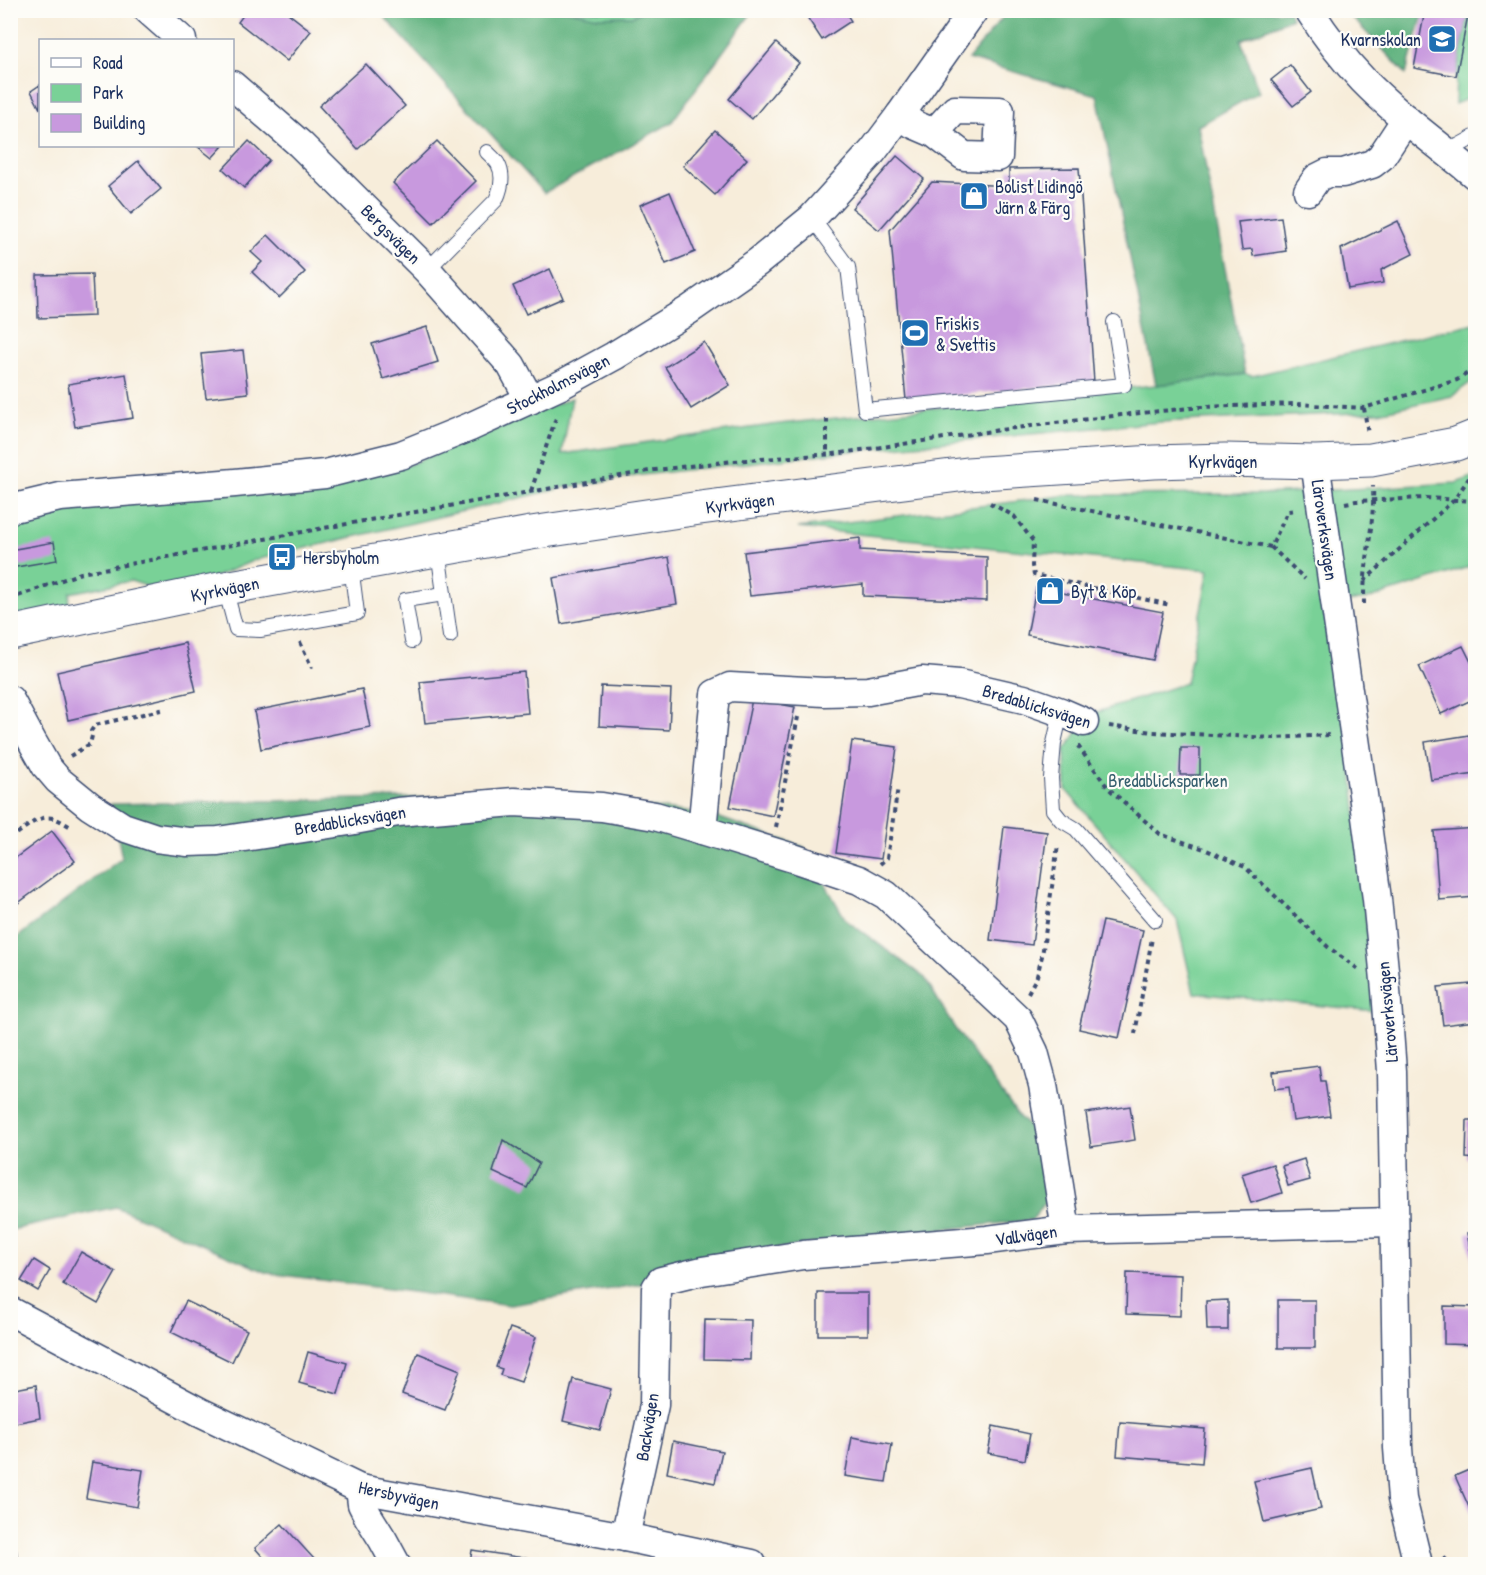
<svg xmlns="http://www.w3.org/2000/svg" width="1486" height="1575" font-family="'Patrick Hand',sans-serif">
<style>
.green{fill:#79d197;stroke:#4a807a;stroke-width:1.5}
.forest{fill:#62b380;stroke:#3e716f;stroke-width:1.5}
.building{fill:#c899de}
.lines{fill:none;stroke-linecap:round;stroke-linejoin:round}
.lane-casing{stroke:#3c4c71;stroke-width:16}
.street-casing{stroke:#3c4c71;stroke-width:31}
.secondary-casing{stroke:#3c4c71;stroke-width:35}
.path{stroke:#3c4c71;stroke-width:4;stroke-dasharray:4.5 4.5;stroke-linecap:butt}
.lane{stroke:#fff;stroke-width:14}
.street{stroke:#fff;stroke-width:28}
.secondary{stroke:#fff;stroke-width:33}
.labels{text-anchor:middle;dominant-baseline:central;stroke-width:4.5;stroke-linejoin:round;paint-order:stroke}
.poi-label{font-size:18px;fill:#1b2f5e;stroke:#fdfcf7;text-anchor:start}
.street-label{font-size:18px;fill:#1b2f5e;stroke:#fdfcf7}
.park-label{font-size:18px;fill:#37606f;stroke:#fdfcf7}
</style>
<rect width="100%" height="100%" fill="#fdfcf7"/>
<filter id="ink" filterUnits="userSpaceOnUse"><feTurbulence type="fractalNoise" baseFrequency=".0167" numOctaves="2"/><feDisplacementMap in="SourceGraphic" scale="12" xChannelSelector="R" yChannelSelector="G"/><feConvolveMatrix kernelMatrix="1 2 1 2 8 2 1 2 1" color-interpolation-filters="sRGB"/></filter>
<filter id="wash" filterUnits="userSpaceOnUse"><feTurbulence type="fractalNoise" baseFrequency=".008" numOctaves="4" result="noise"/><feDisplacementMap in="SourceGraphic" scale="24" xChannelSelector="R" yChannelSelector="G"/><feGaussianBlur stdDeviation="1.35" result="paint"/><feColorMatrix in="noise" values="0 0 0 0 0 0 0 0 0 0 0 0 0 0 0 0 0 1.4 0 .05"/><feComposite in="paint" operator="in"/></filter>
<g filter="url(#wash)">
<rect width="100%" height="100%" fill="#f7edda"/>
<g class="green">
<polygon points="565,11 646,11 632,16 598,17"/>
<polygon points="1469,11 1475,11 1475,96 1455,104 1456,76"/>
<polygon points="1475,323 1475,379 1452,396 1379,412 1160,422 851,451 642,475 562,488 255,560 210,579 152,588 131,581 70,593 69,605 11,620 10,519 13,517 408,465 572,398 562,454 779,424 1156,385 1245,374 1252,376"/>
<polygon points="1475,476 1475,565 1372,598 1336,604 1361,861 1374,1011 1194,993 1177,920 1066,790 1065,750 1089,715 1186,683 1209,570 798,528 1069,495 1264,494 1456,483"/>
</g>
<g class="forest">
<polygon points="565,10 598,17 632,16 646,10 753,11 671,123 544,193 379,11"/>
<polygon points="1008,11 1289,11 1292,18 1241,40 1259,92 1198,126 1245,374 1156,385 1097,95 968,59"/>
<polygon points="1346,11 1424,11 1406,74"/>
<polygon points="548,795 711,815 804,847 846,920 925,978 954,1027 1020,1118 1039,1135 1048,1199 1032,1220 842,1240 654,1265 642,1284 510,1305 268,1273 116,1207 11,1230 11,942 122,858 111,804"/>
</g>
<g id="blocks">
<g class="building">
<polygon points="247,10 284,10 311,31 287,61 238,22"/>
<polygon points="817,10 844,10 851,21 822,40 807,17"/>
<polygon points="1425,10 1469,10 1456,76 1414,68"/>
<polygon points="776,43 799,63 752,119 729,99"/>
<polygon points="366,64 405,106 358,149 319,106"/>
<polygon points="1290,65 1311,92 1293,106 1271,80"/>
<polygon points="40,85 40,109 31,91"/>
<polygon points="715,130 747,159 715,195 683,166"/>
<polygon points="249,141 269,160 244,188 223,169"/>
<polygon points="437,141 476,181 433,223 393,183"/>
<polygon points="197,146 223,146 212,158"/>
<polygon points="897,156 924,179 879,230 852,208"/>
<polygon points="138,161 161,189 131,214 108,186"/>
<polygon points="1079,168 1094,382 906,400 890,230 932,182 1009,186 1009,169"/>
<polygon points="670,192 695,252 666,264 640,205"/>
<polygon points="1281,217 1286,251 1253,256 1252,249 1242,250 1238,222"/>
<polygon points="1398,221 1413,254 1381,270 1383,283 1348,289 1341,249"/>
<polygon points="268,235 305,272 279,298 252,272 262,262 251,252"/>
<polygon points="550,269 563,298 526,314 513,286"/>
<polygon points="92,274 94,316 38,318 37,275"/>
<polygon points="427,327 438,362 383,379 372,344"/>
<polygon points="704,342 730,385 691,409 665,367"/>
<polygon points="243,350 248,393 206,398 201,354"/>
<polygon points="126,374 133,418 75,427 68,384"/>
<polygon points="860,538 860,550 987,557 987,601 863,596 863,584 750,596 744,552"/>
<polygon points="54,542 57,560 10,568 10,550"/>
<polygon points="669,557 677,604 561,624 553,578"/>
<polygon points="1036,588 1163,612 1153,660 1027,635"/>
<polygon points="185,643 196,691 68,720 57,672"/>
<polygon points="1463,646 1476,672 1476,698 1441,714 1419,666"/>
<polygon points="524,672 528,713 425,723 420,682"/>
<polygon points="601,686 671,689 669,730 599,726"/>
<polygon points="362,689 370,727 261,749 254,711"/>
<polygon points="752,699 795,707 773,816 730,807"/>
<polygon points="1476,734 1476,774 1431,780 1425,742"/>
<polygon points="852,741 897,747 881,859 836,853"/>
<polygon points="1181,748 1200,748 1200,775 1180,775"/>
<polygon points="1004,827 1047,832 1032,945 990,940"/>
<polygon points="1476,828 1476,897 1439,900 1434,831"/>
<polygon points="52,831 75,861 10,909 10,862"/>
<polygon points="1103,921 1143,930 1119,1038 1079,1029"/>
<polygon points="1471,984 1475,1021 1443,1025 1438,987"/>
<polygon points="1319,1066 1321,1081 1325,1081 1330,1116 1293,1121 1289,1087 1275,1089 1273,1072"/>
<polygon points="1130,1106 1135,1140 1091,1147 1086,1113"/>
<polygon points="1467,1120 1476,1120 1476,1159 1466,1158"/>
<polygon points="503,1140 539,1163 527,1188 493,1172"/>
<polygon points="1304,1159 1310,1180 1288,1186 1282,1166"/>
<polygon points="1273,1164 1282,1193 1251,1203 1242,1174"/>
<polygon points="1476,1232 1476,1270 1474,1270 1467,1233"/>
<polygon points="81,1252 116,1272 98,1304 63,1284"/>
<polygon points="34,1260 50,1270 38,1291 21,1281"/>
<polygon points="1127,1273 1181,1275 1180,1316 1126,1314"/>
<rect x="818" y="1293" width="50" height="42"/>
<polygon points="1228,1300 1228,1330 1207,1330 1206,1301"/>
<rect x="1278" y="1300" width="37" height="48"/>
<polygon points="186,1301 247,1330 232,1362 171,1332"/>
<polygon points="1444,1306 1476,1307 1476,1345 1444,1344"/>
<polygon points="705,1319 751,1320 750,1360 704,1359"/>
<polygon points="510,1328 536,1337 521,1382 500,1375 502,1369 496,1367"/>
<polygon points="308,1352 347,1363 338,1394 299,1383"/>
<polygon points="418,1353 460,1370 445,1410 402,1394"/>
<polygon points="573,1379 611,1389 600,1430 563,1421"/>
<polygon points="36,1385 40,1418 10,1424 10,1390"/>
<polygon points="1120,1422 1205,1429 1202,1463 1117,1456"/>
<polygon points="993,1426 1030,1434 1025,1460 988,1453"/>
<polygon points="852,1437 892,1444 886,1482 845,1476"/>
<polygon points="673,1441 722,1451 715,1483 667,1473"/>
<polygon points="92,1462 143,1470 137,1507 86,1498"/>
<polygon points="1476,1467 1476,1515 1473,1516 1455,1476"/>
<polygon points="1312,1468 1321,1509 1264,1522 1254,1481"/>
<polygon points="282,1524 315,1560 309,1564 269,1564 255,1548"/>
<polygon points="10,1547 16,1547 18,1564 10,1564"/>
<polygon points="472,1550 556,1563 555,1564 470,1564"/>
</g>
</g>
</g>
<g filter="url(#ink)">
<use href="#blocks" fill-opacity="0" stroke="#3c4c71" stroke-width="1.5"/>
<g class="lines">
<g class="lane-casing">
<g id="lane">
<polyline points="1447,152 1476,136"/>
<polyline points="812,218 848,267 865,410 1124,385 1114,322"/>
<path d="M 427,270 L 496,200 C 501,189 504,175 498,164 C 496,160 490,155 487,152"/>
<polyline points="438,551 450,636"/>
<polyline points="225,588 236,629 260,630 357,613 351,566"/>
<polyline points="412,641 405,600 444,594"/>
<polyline points="1061,712 1054,743 1051,778 1053,810 1061,820 1076,829 1155,920"/>
</g>
</g>
<g class="street-casing">
<g id="street">
<polyline points="148,10 182,40"/>
<path d="M 1309,10 C 1325,35 1342,58 1363,80 C 1397,115 1438,144 1476,176"/>
<polyline points="232,85 300,144 427,270 511,365 530,400"/>
<polyline points="900,115 913,124 934,133 964,156 998,157 1000,111 955,110 934,133"/>
<polyline points="1308,191 1317,178 1327,173 1343,173 1372,164 1381,157 1406,119"/>
<polyline points="1315,462 1362,787 1377,899 1386,990 1392,1071 1398,1448 1402,1499 1418,1564"/>
<polyline points="10,509 60,497 235,483 325,474 401,455 470,427 561,385 614,356 689,310 758,262 812,218 873,151 900,115 974,10"/>
<polyline points="10,700 33,743 46,766 58,780 90,806 123,827 156,838 188,842 218,841 349,821 398,812 514,802 602,807 655,816 702,830 793,858 859,880 886,895 1018,1019 1034,1052 1043,1085 1066,1230"/>
<polyline points="702,830 715,694 730,687 824,692 868,691 922,681 959,684 1024,699 1061,712 1084,722"/>
<polyline points="10,1311 200,1412 360,1489 625,1537 752,1564"/>
<polyline points="360,1489 362,1504 368,1516 383,1540 396,1564"/>
<polyline points="625,1537 654,1405 656,1288 661,1281 702,1271 803,1255 987,1240 1066,1230 1393,1222"/>
</g>
</g>
<g class="secondary-casing">
<polyline id="secondary" points="10,633 225,588 531,533 700,508 967,474 1154,462 1225,460 1315,462 1371,460 1456,444 1476,436"/>
</g>
<g class="path">
<polyline points="1364,408 1368,434"/>
<polyline points="827,419 827,455"/>
<polyline points="531,491 557,415"/>
<polyline points="1037,500 1271,547 1288,511 1296,510"/>
<polyline points="990,503 1014,516 1033,541 1032,566 1034,575 1170,605"/>
<polyline points="1345,503 1356,501 1425,498 1476,501"/>
<polyline points="1271,547 1305,579"/>
<polyline points="1364,581 1454,500 1469,478"/>
<polyline points="10,599 81,573 324,528 655,470 733,461 834,454 999,430 1121,415 1201,407 1296,404 1364,408 1457,380 1476,368"/>
<path d="M 1364,604 C 1363,564 1375,525 1373,486"/>
<polyline points="300,642 312,668"/>
<polyline points="1109,726 1152,732 1274,738 1329,735"/>
<polyline points="1078,746 1108,788 1160,834 1204,849 1245,867 1328,947 1358,969"/>
<polyline points="70,756 90,744 92,736 91,731 95,725 165,709"/>
<polyline points="776,827 798,717"/>
<path d="M 10,839 C 22,831 38,814 53,818 C 60,820 65,824 71,827"/>
<polyline points="880,864 887,858 898,787"/>
<polyline points="1028,993 1037,976 1042,956 1058,845"/>
<polyline points="1135,1034 1152,938"/>
<polyline points="1443,1557 1451,1564 1455,1564"/>
</g>
<use href="#lane" class="lane"/>
<use href="#street" class="street"/>
<use href="#secondary" class="secondary"/>
</g>
</g>
<defs>
<g id="school-square" transform="scale(1.5)"><rect x="-9" y="-9" width="18" height="18" rx="4" fill="#1f6fb2" stroke="#fdfcf7"/><path d="M0-5L7-2L0 1L-7-2ZM-4 1L0 2.5L4 1V4Q0 6-4 4Z" fill="#fff"/></g>
<g id="shop-square" transform="scale(1.5)"><rect x="-9" y="-9" width="18" height="18" rx="4" fill="#1f6fb2" stroke="#fdfcf7"/><path d="M-5-2.5h2.3a2.7 3.5 0 0 1 5.4 0H5L5.5 6h-11ZM-1.5-2.5h3a1.5 2.3 0 0 0-3 0Z" fill="#fff"/></g>
<g id="stadium-square" transform="scale(1.5)"><rect x="-9" y="-9" width="18" height="18" rx="4" fill="#1f6fb2" stroke="#fdfcf7"/><path d="M0-5a6.5 5 0 1 0 0 10a6.5 5 0 1 0 0-10ZM-3.5-1.8h7v3.6h-7Z" fill="#fff"/></g>
<g id="bus-square" transform="scale(1.5)"><rect x="-9" y="-9" width="18" height="18" rx="4" fill="#1f6fb2" stroke="#fdfcf7"/><path d="M-5-6H5V4H4V6H2V4H-2V6H-4V4H-5ZM-3.5-4V0h7V-4ZM-3.5 1.2v1.5H-2V1.2ZM2 1.2v1.5H3.5V1.2Z" fill="#fff"/></g>
</defs>
<g fill-rule="evenodd">
<use href="#school-square" x="1442" y="39"/>
<use href="#shop-square" x="974" y="196"/>
<use href="#stadium-square" x="915" y="333"/>
<use href="#bus-square" x="282" y="557"/>
<use href="#shop-square" x="1050" y="591"/>
</g>
<g class="labels">
<g class="poi-label">
<text x="1421" y="39" text-anchor="end">Kvarnskolan</text>
<text x="995" y="186">Bolist Lidingö<tspan x="995" dy="21">Järn &amp; Färg</tspan></text>
<text x="936" y="323">Friskis<tspan x="936" dy="21">&amp; Svettis</tspan></text>
<text x="303" y="557">Hersbyholm</text>
<text x="1071" y="591">Byt &amp; Köp</text>
</g>
<g class="street-label">
<text transform="translate(391 234) rotate(45)">Bergsvägen</text>
<text transform="translate(558 384) rotate(-27)">Stockholmsvägen</text>
<text x="1223" y="461">Kyrkvägen</text>
<text transform="translate(740 503) rotate(-7)">Kyrkvägen</text>
<text transform="translate(1325 530) rotate(82)">Läroverksvägen</text>
<text transform="translate(225 589) rotate(-11)">Kyrkvägen</text>
<text transform="translate(1037 706) rotate(17)">Bredablicksvägen</text>
<text transform="translate(350 820) rotate(-9)">Bredablicksvägen</text>
<text transform="translate(1387 1012) rotate(-95)">Läroverksvägen</text>
<text transform="translate(1026 1235) rotate(-8)">Vallvägen</text>
<text transform="translate(647 1427) rotate(-81)">Backvägen</text>
<text transform="translate(399 1495) rotate(12)">Hersbyvägen</text>
</g>
<g class="park-label">
<text x="1168" y="780">Bredablicksparken</text>
</g>
</g>
<rect width="1486" height="1575" fill="none" stroke="#fdfcf7" stroke-width="36"/>
<rect x="39" y="39" width="195" height="108" fill="#fdfcf7" stroke="#a3aaba" stroke-width="1.5"/>
<rect x="51" y="58" width="30" height="9" fill="#ffffff" stroke="#a3aaba" stroke-width="1.5"/>
<text x="93" y="69" font-size="18" fill="#1b2f5e">Road</text>
<rect x="51" y="84" width="30" height="18" fill="#79d197" stroke="#a3aaba" stroke-width="1.5"/>
<text x="93" y="99" font-size="18" fill="#1b2f5e">Park</text>
<rect x="51" y="114" width="30" height="18" fill="#c899de" stroke="#a3aaba" stroke-width="1.5"/>
<text x="93" y="129" font-size="18" fill="#1b2f5e">Building</text>
</svg>
